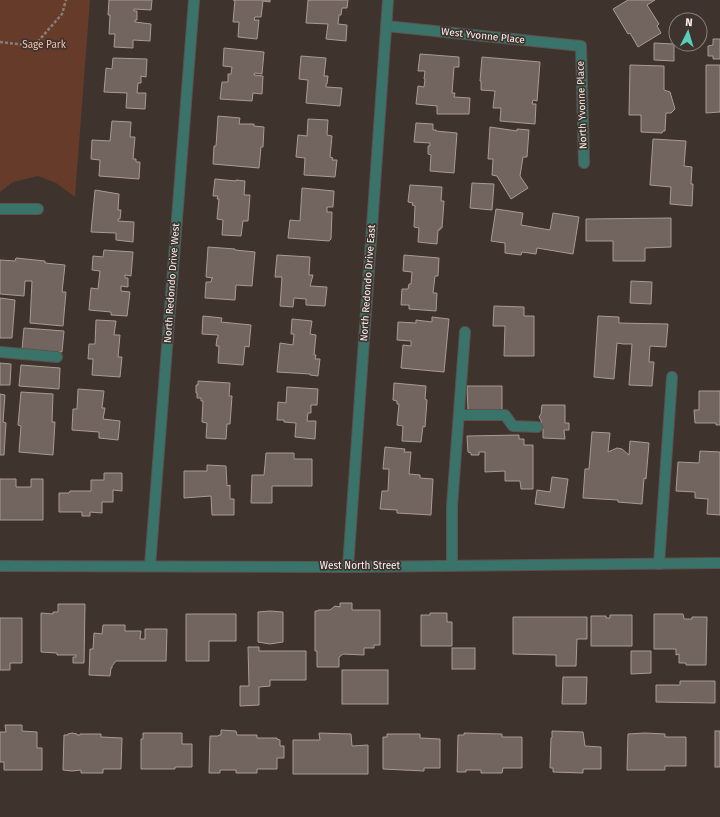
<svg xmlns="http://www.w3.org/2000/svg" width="720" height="817" font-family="'Fira Sans',sans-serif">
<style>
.green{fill:#663b29}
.building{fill:#72645f;stroke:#a99a94}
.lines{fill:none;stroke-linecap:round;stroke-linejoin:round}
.service-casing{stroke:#5d514d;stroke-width:12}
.minor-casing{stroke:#5d514d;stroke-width:12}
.tertiary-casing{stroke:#5d514d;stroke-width:12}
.path{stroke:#887e79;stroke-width:2.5;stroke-dasharray:3 2;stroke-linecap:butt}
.service{stroke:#397369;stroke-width:10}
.minor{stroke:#397369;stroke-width:10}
.tertiary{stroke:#397369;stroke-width:10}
.labels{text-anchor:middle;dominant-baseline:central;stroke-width:3.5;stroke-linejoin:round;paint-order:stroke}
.street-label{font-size:10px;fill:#f9f1ed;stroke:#3f332e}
.park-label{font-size:10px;fill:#f4c0ac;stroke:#3f332e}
</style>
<rect width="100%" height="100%" fill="#3f332e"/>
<polygon class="green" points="0,0 90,0 75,197 56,183 38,176 13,182 0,192"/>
<g class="building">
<polygon points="109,0 152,0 151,10 134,9 134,11 137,11 137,20 135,20 135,22 151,24 150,41 133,40 133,48 114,47 115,34 109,34 110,15 108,15"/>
<polygon points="233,0 270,0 270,2 263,1 261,17 255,17 254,20 259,20 257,39 238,37 239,22 233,22 235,0"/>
<polygon points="308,0 348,0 347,8 342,8 341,15 339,15 338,24 347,25 346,41 326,39 328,24 306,23"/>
<polygon points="628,0 655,0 647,5 659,24 657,26 661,33 638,47 630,33 628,34 613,9"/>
<polygon points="713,39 720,39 720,59 713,59 713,56 708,56 708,46 713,45"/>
<polygon points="654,43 674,44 674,61 654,60"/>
<polygon points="224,48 264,52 262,74 255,73 254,75 263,76 262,94 253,93 252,101 220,99 222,82 228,82 228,74 231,74 232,67 223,66"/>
<polygon points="420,54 459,57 459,67 454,67 452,93 455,93 454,97 470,98 469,114 437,114 437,106 416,104 418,86 424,87 425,79 424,79 425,71 418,71"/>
<polygon points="301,56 326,58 324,76 328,76 327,84 326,84 326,87 342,88 340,106 306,103 308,80 299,79"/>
<polygon points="482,57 540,62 537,101 533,100 532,104 536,104 535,124 500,121 501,108 493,108 495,91 481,90 481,81 480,81"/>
<polygon points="113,58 147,59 146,77 141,76 141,83 138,83 137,93 146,93 145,109 126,108 127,93 104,92 106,68 112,69"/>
<polygon points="630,65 664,66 664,90 670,92 675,109 671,113 666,113 665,131 663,131 662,133 641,132 641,115 629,115"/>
<polygon points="706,65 720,65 720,112 706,113"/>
<polygon points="218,116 240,118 239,124 254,124 254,126 264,127 263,147 261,147 259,168 213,164 214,146 216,146"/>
<polygon points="308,119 328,120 327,135 332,136 330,157 333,158 332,160 337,160 335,177 304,175 305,158 296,157 298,135 307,136"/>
<polygon points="112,121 131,122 130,137 135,137 133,159 136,159 136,162 140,162 139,179 99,176 100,160 91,159 92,140 110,141"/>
<polygon points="416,123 433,124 433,130 436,130 436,131 457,133 454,173 430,171 431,155 428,154 428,146 430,146 430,143 414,142"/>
<polygon points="490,127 517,131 517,129 529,130 527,157 523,157 520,176 528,188 511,199 497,176 492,175 493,159 488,159"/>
<polygon points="653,139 686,141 684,166 692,167 691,184 693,184 692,206 670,204 671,187 650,185"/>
<polygon points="215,179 236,181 236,180 245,181 244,195 250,195 248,221 243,221 241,236 222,235 223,220 217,219 219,199 217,199 218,196 213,196"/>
<polygon points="472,183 494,184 492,210 470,208"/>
<polygon points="410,185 442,187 441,201 444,201 442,228 440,228 440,230 438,230 437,244 418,242 419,228 414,227 415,206 412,205 413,203 408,202"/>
<polygon points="302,188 334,191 333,207 327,207 327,212 332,212 331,239 329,241 288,238 290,220 300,221"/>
<polygon points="95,190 119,194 118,210 121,210 120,219 118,219 118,221 134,222 133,242 116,240 116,233 91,232"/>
<polygon points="496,209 523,213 521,225 550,230 553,213 579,217 573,254 537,248 536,254 522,252 521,255 505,253 505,243 491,241"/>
<polygon points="671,218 671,247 645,248 645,261 613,261 613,241 586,241 586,219"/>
<polygon points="208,247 235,249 235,250 255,252 252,286 236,285 235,300 205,298 206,282 211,282 212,278 213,278 206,277"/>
<polygon points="104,250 133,252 131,276 125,275 125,278 128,278 128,287 121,286 121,291 130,292 127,316 111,315 111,312 89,310 91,288 98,289 100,271 92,270 93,256 103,257"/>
<polygon points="277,255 310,257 309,275 313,275 310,286 327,287 325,306 306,305 306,299 294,298 293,307 280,306 282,277 275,277"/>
<polygon points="404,255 439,258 438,276 435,276 433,293 437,293 436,311 409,309 409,305 401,305 402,289 408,289 409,284 411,284 412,272 403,271"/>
<polygon points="16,258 45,261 45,263 65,265 62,292 66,292 63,326 30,323 32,281 25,281 24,296 0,294 0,260 15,261"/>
<polygon points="631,281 652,282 651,304 630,303"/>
<polygon points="0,298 15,300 12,338 0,338"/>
<polygon points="494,306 524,307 524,316 534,316 534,356 504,356 505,326 493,326"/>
<polygon points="203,316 222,318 221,322 251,325 249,347 245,346 243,365 218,363 219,346 216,346 217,338 218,338 218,335 202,334"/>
<polygon points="598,316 619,317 619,323 668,324 666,347 650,346 649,362 654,362 652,386 629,385 632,344 623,344 617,343 614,379 594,377"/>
<polygon points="432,317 449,319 444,372 401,368 403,345 411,346 411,341 397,340 398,322 416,323 416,320 432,322"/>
<polygon points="292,319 312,321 310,334 316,335 314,355 316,355 315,359 320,359 318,376 310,375 310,374 277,372 280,343 293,345 294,334 291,334"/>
<polygon points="96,320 116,321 114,335 120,335 118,357 122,357 120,377 92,375 93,359 88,359 89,344 95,344"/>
<polygon points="24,328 64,331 62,352 22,349"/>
<polygon points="0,363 11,364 10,385 0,385"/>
<polygon points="21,365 60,368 59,389 19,386"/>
<polygon points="198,381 230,383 229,396 232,396 230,424 227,424 226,439 206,438 207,423 202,422 203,401 201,401 201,398 197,398 197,393 196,393 196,385 198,385"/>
<polygon points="394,383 426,386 425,399 427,400 425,427 423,426 421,442 402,441 403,426 397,425 399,404 397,404 397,401 393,400"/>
<polygon points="467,386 502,386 502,410 468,410"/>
<polygon points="287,387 318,389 317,405 311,405 311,413 308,413 307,421 316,421 315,439 295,437 296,423 284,422 284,420 277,420 278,402 286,403"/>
<polygon points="78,389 104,391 102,408 105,408 103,419 120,421 118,440 99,438 99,432 72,430 73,409 77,409"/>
<polygon points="699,391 720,391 720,425 716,425 716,423 695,423 694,410 699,410"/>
<polygon points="21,392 53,394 52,422 55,422 53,455 19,452 21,426 18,425"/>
<polygon points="0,394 5,395 3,422 6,423 4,455 0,455"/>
<polygon points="542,405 565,405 565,423 569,423 569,430 564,430 565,439 543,438 543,429 541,429 541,420 539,417 541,414"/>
<polygon points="592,432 610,433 608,452 617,448 622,449 629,455 630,441 649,443 646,479 644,478 642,504 618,502 618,500 583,498 585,469 589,469"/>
<polygon points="519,435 519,439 524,439 524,445 533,445 533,489 521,489 520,481 505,481 505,471 485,472 485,452 479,452 479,455 471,455 471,453 468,452 467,436"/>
<polygon points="385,447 405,449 404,452 411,452 409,474 420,475 420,478 433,479 431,515 397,513 397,510 380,509 382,491 388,491 389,469 383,469"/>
<polygon points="700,451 720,452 720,515 707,514 708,499 695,498 695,492 676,491 678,462 699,463"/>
<polygon points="266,453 294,453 294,459 312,459 312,486 272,486 272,503 251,503 252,475 264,475"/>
<polygon points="207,465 226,466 227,486 230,485 230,499 234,499 234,515 212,515 211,496 184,498 184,471 207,471"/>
<polygon points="104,473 122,473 122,491 113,490 113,502 102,502 102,513 90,512 90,516 82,516 82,512 59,512 59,493 69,493 70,491 91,491 91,480 104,480"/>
<polygon points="552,477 568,479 564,508 535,504 537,490 550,492"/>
<polygon points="0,479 16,479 16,487 31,487 31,479 43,479 43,520 0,520"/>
<polygon points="340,603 352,603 352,610 380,610 380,645 374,645 374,648 364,648 364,655 343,654 339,657 339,667 317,667 317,651 315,651 315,611 318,611 318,610 330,610 335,606 340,607"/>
<polygon points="58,604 85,604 84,663 73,663 73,657 76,657 76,655 57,655 57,653 41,652 41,613 53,614 53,612 58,612"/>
<polygon points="270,611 283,612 283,642 270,644 258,642 258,612"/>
<polygon points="430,613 447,613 447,622 452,622 452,646 421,646 421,615 430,615"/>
<polygon points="186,614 236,614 236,641 209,641 209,661 186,661"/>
<polygon points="654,614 683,614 684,619 692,619 692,617 707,617 706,665 686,665 686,663 679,663 679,654 676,655 676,649 654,649"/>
<polygon points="610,615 632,615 632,646 591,646 591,616 606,616 606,618 610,618"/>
<polygon points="513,617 587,617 587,639 577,639 576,666 556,666 556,655 513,654"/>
<polygon points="0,618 22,618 22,663 10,663 10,670 0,670"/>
<polygon points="103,625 125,625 125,631 141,631 140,639 145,639 145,629 167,629 166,661 116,661 112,666 112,668 111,668 110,676 89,675 90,649 93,649 94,633 102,634"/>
<polygon points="248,647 259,647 259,651 306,651 306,680 270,680 270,686 259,687 259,705 240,706 240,686 249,686"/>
<rect x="452" y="648" width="23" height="21"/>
<polygon points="631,651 651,651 651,673 631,674"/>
<rect x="342" y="670" width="46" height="34"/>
<polygon points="563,677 587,677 586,704 562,704"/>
<polygon points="680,681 715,681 715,703 656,702 656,685 680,685"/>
<polygon points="5,725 22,725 22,731 37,732 37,748 42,748 42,770 4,770 4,762 0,762 0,732 6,732"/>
<polygon points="221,730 236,731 237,735 257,735 257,738 277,738 277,739 280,740 280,746 284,746 284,758 277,758 277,769 257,769 257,773 236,773 236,770 220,770 220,773 209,773 210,736 218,736 219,735 221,735"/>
<polygon points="552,731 583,732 585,746 601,747 601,769 583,769 583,773 553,772 553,768 550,768 551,738 552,738"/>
<rect x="715" y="731" width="5" height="36"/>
<polygon points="72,733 77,734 77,735 80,735 80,734 101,734 101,737 122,738 121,769 103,769 103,773 81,773 81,770 72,771 63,770 64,735 68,735 68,734"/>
<polygon points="143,733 182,733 182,744 192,744 192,767 175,767 175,769 141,769 141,739 143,739"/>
<polygon points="319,733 351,734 352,746 368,745 368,774 293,774 293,740 320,740"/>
<polygon points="464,733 502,734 502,737 522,737 522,768 503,768 502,773 481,773 481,770 466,770 466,772 457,772 458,735 464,735"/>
<polygon points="645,733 665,734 665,737 686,737 686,766 665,766 665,770 627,770 628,734"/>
<polygon points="387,734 420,734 420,738 440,739 440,768 424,768 424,771 383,769 383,737 387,737"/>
</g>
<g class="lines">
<g class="service-casing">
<g id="service">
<polyline points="0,352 57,357"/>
<polyline points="459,415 505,415 513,426 537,427"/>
<polyline points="659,564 672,377"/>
<polyline points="452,566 452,506 465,332"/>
</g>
</g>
<g class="minor-casing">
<g id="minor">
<polyline points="386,26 581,46 584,163"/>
<polyline points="0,209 38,209"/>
<polyline points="150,566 194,0"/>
<polyline points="348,567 388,0"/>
</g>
</g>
<g class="tertiary-casing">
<polyline id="tertiary" points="0,566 348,567 720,563"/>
</g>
<polyline class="path" points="0,42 34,46 62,14 66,0"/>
<use href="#service" class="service"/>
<use href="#minor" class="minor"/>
<use href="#tertiary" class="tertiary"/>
</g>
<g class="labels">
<g class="street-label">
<text transform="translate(483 36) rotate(6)">West Yvonne Place</text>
<text transform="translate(582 105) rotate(-92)">North Yvonne Place</text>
<text transform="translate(172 283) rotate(-86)">North Redondo Drive West</text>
<text transform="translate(368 283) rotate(-86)">North Redondo Drive East</text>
<text x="360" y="566">West North Street</text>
</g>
<g class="park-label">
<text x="44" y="45">Sage Park</text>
</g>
</g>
<g transform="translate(688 32) rotate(5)"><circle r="19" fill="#3f332e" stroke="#897f7a"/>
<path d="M0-3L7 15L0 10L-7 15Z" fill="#5bcebb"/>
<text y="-6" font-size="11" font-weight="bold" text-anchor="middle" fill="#f9f1ed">N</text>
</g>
</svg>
